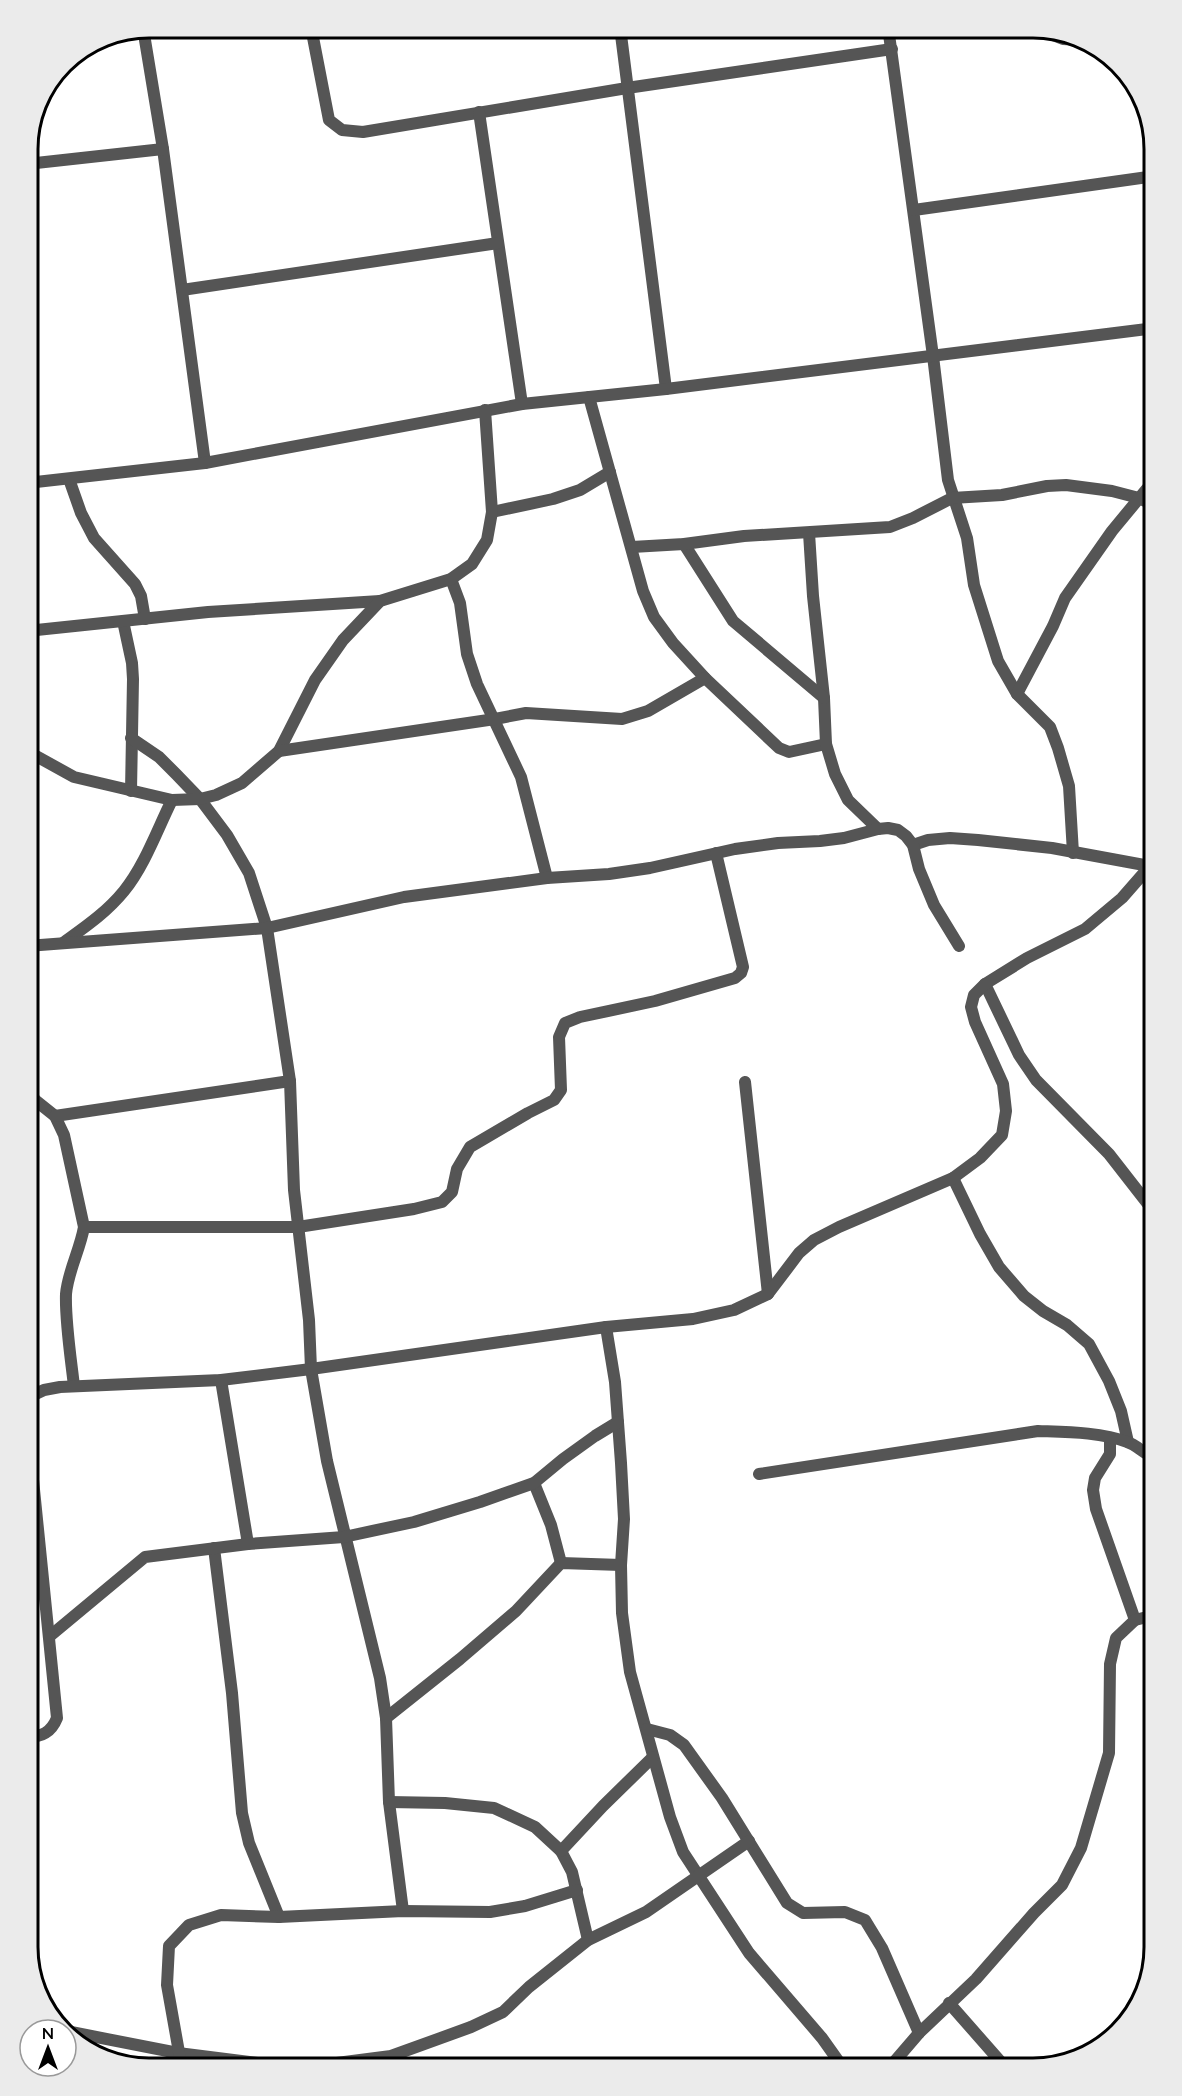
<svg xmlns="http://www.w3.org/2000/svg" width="1182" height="2096" font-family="Lato,sans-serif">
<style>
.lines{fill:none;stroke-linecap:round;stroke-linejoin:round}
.street{stroke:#555;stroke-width:12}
.rim{fill:none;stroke:#000;stroke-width:3}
</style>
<rect width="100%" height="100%" fill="#fff"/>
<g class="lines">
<g class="street">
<polyline points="311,27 329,120 342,130 363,132 627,88 892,49"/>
<polyline points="620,27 666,389"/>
<polyline points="888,27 933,356 948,480 967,538 974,585 998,661 1017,694 1050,727 1058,748 1069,786 1073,853"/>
<polyline points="1032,27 1063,39 1080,40"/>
<polyline points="143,28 163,149 205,463"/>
<polyline points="479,112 522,404"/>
<polyline points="27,164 163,149"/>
<polyline points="914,210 1155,176"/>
<polyline points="182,290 498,243"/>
<polyline points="589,397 643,591 654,617 673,643 705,678 779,748 789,752 826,744"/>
<polyline points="69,479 81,513 94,538 135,584 141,596 145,619"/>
<polyline points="27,483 205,463 522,404 666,389 1155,328"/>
<polyline points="492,512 553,499 580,490 610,472"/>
<polyline points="809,533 813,596 824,698 826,744 835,774 848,800 878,829"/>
<polyline points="684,544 733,621 824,698"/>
<polyline points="632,547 684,544 744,536 890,527 913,518 952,498 1002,495 1047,486 1066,485 1112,491 1139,498 1155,506"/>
<polyline points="451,579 460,603 467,654 477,684 521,777 547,878"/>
<polyline points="123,621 132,663 133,679 131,791"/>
<polyline points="27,631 208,612 380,601"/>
<polyline points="1017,694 1053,626 1065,598 1112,531 1155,479"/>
<polyline points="131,738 159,757 176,774 200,799 227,835 249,873 267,928 290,1081 294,1190 309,1320 311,1369 327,1461 380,1678 386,1718 389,1802 403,1911"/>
<polyline points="27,751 74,777 172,800 200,799 216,795 242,783 279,751 315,680 343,640 380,601 451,579 472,564 487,540 492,512 485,410"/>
<polyline points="279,751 495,719 526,713 622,719 648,711 705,678"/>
<polyline points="913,845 928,840 950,838 978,840 1052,848 1155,867"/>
<polyline points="27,926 27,911"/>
<path d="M 63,943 C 85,927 106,913 124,891 C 145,865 157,830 172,800"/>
<polyline points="27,946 267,928 404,897 547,878 609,874 650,868 735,849 778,843 820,841 844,838 878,829 888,828 898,830 906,836 913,845 919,869 934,905 959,946"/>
<polyline points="985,984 1019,1055 1036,1080 1109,1154 1155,1213"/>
<polyline points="745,1082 768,1294"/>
<path d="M 27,1086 L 35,1100 L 55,1116 L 64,1135 L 84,1227 C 80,1250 68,1271 66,1294 C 65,1321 71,1359 74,1386"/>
<polyline points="55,1116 290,1081"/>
<polyline points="953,1178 980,1234 999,1267 1024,1296 1043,1311 1067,1325 1089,1344 1109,1381 1121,1411 1128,1442"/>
<polyline points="84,1227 298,1227 414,1209 442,1202 452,1192 457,1169 470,1147 528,1113 554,1100 561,1090 559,1037 565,1023 580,1017 655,1001 735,978 741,973 743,967 716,853"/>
<polyline points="606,1327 615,1382 621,1463 624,1519 621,1565 622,1613 630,1672 670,1817 683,1852 749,1953 822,2038 844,2069"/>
<polyline points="221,1380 248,1544"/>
<polyline points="27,1398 44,1390 60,1387 221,1380 311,1369 606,1327 693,1319 734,1310 768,1294 799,1253 814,1240 839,1227 953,1178 980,1158 1002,1135 1006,1111 1003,1084 975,1022 971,1007 974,995 985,984 1027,958 1085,929 1122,898 1150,866"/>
<polyline points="1110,1438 1110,1454 1095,1478 1093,1490 1096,1509 1135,1620"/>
<path d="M 759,1474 L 1038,1431 C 1065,1432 1101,1432 1127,1442 C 1137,1445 1144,1454 1155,1458"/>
<polyline points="534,1483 551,1525 561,1563"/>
<polyline points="214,1548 232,1693 242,1813 249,1843 279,1917"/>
<polyline points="50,1636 145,1557 248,1544 344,1537 414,1522 480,1502 534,1483 563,1459 595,1436 618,1422"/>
<polyline points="386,1718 460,1659 516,1611 561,1563 621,1565"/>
<polyline points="647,1729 670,1735 684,1745 722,1798 787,1903 803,1913 845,1912 865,1920 882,1948 919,2033"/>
<path d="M 27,1738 C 42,1736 51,1733 57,1718 L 27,1420"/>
<polyline points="389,1802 445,1803 494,1808 535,1827 561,1851 572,1872 588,1940"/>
<polyline points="561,1851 603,1806 653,1757"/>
<polyline points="949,2003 1007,2069"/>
<polyline points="66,2031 178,2053 298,2068 391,2056 471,2027 503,2012 529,1987 588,1940 646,1912 749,1841"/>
<polyline points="182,2069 167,1985 169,1946 189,1925 221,1915 279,1917 403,1911 490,1912 525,1906 577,1890"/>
<polyline points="885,2069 895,2061 919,2033 976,1979 1034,1913 1062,1885 1081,1848 1109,1753 1110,1664 1116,1638 1135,1620 1155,1615"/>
</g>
</g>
<path d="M0 0H1182V2096H0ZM149 38H1033A111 111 0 0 1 1144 149V1947A111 111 0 0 1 1033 2058H149A111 111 0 0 1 38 1947V149A111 111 0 0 1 149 38Z" fill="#ebebeb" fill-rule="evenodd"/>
<path class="rim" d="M149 38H1033A111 111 0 0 1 1144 149V1947A111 111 0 0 1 1033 2058H149A111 111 0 0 1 38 1947V149A111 111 0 0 1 149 38Z"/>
<g transform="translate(48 2048)"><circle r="28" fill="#ffffff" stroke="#999999" stroke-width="1.5"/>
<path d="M0-4.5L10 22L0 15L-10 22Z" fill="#000000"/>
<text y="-9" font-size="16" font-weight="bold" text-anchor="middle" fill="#000000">N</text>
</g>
</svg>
